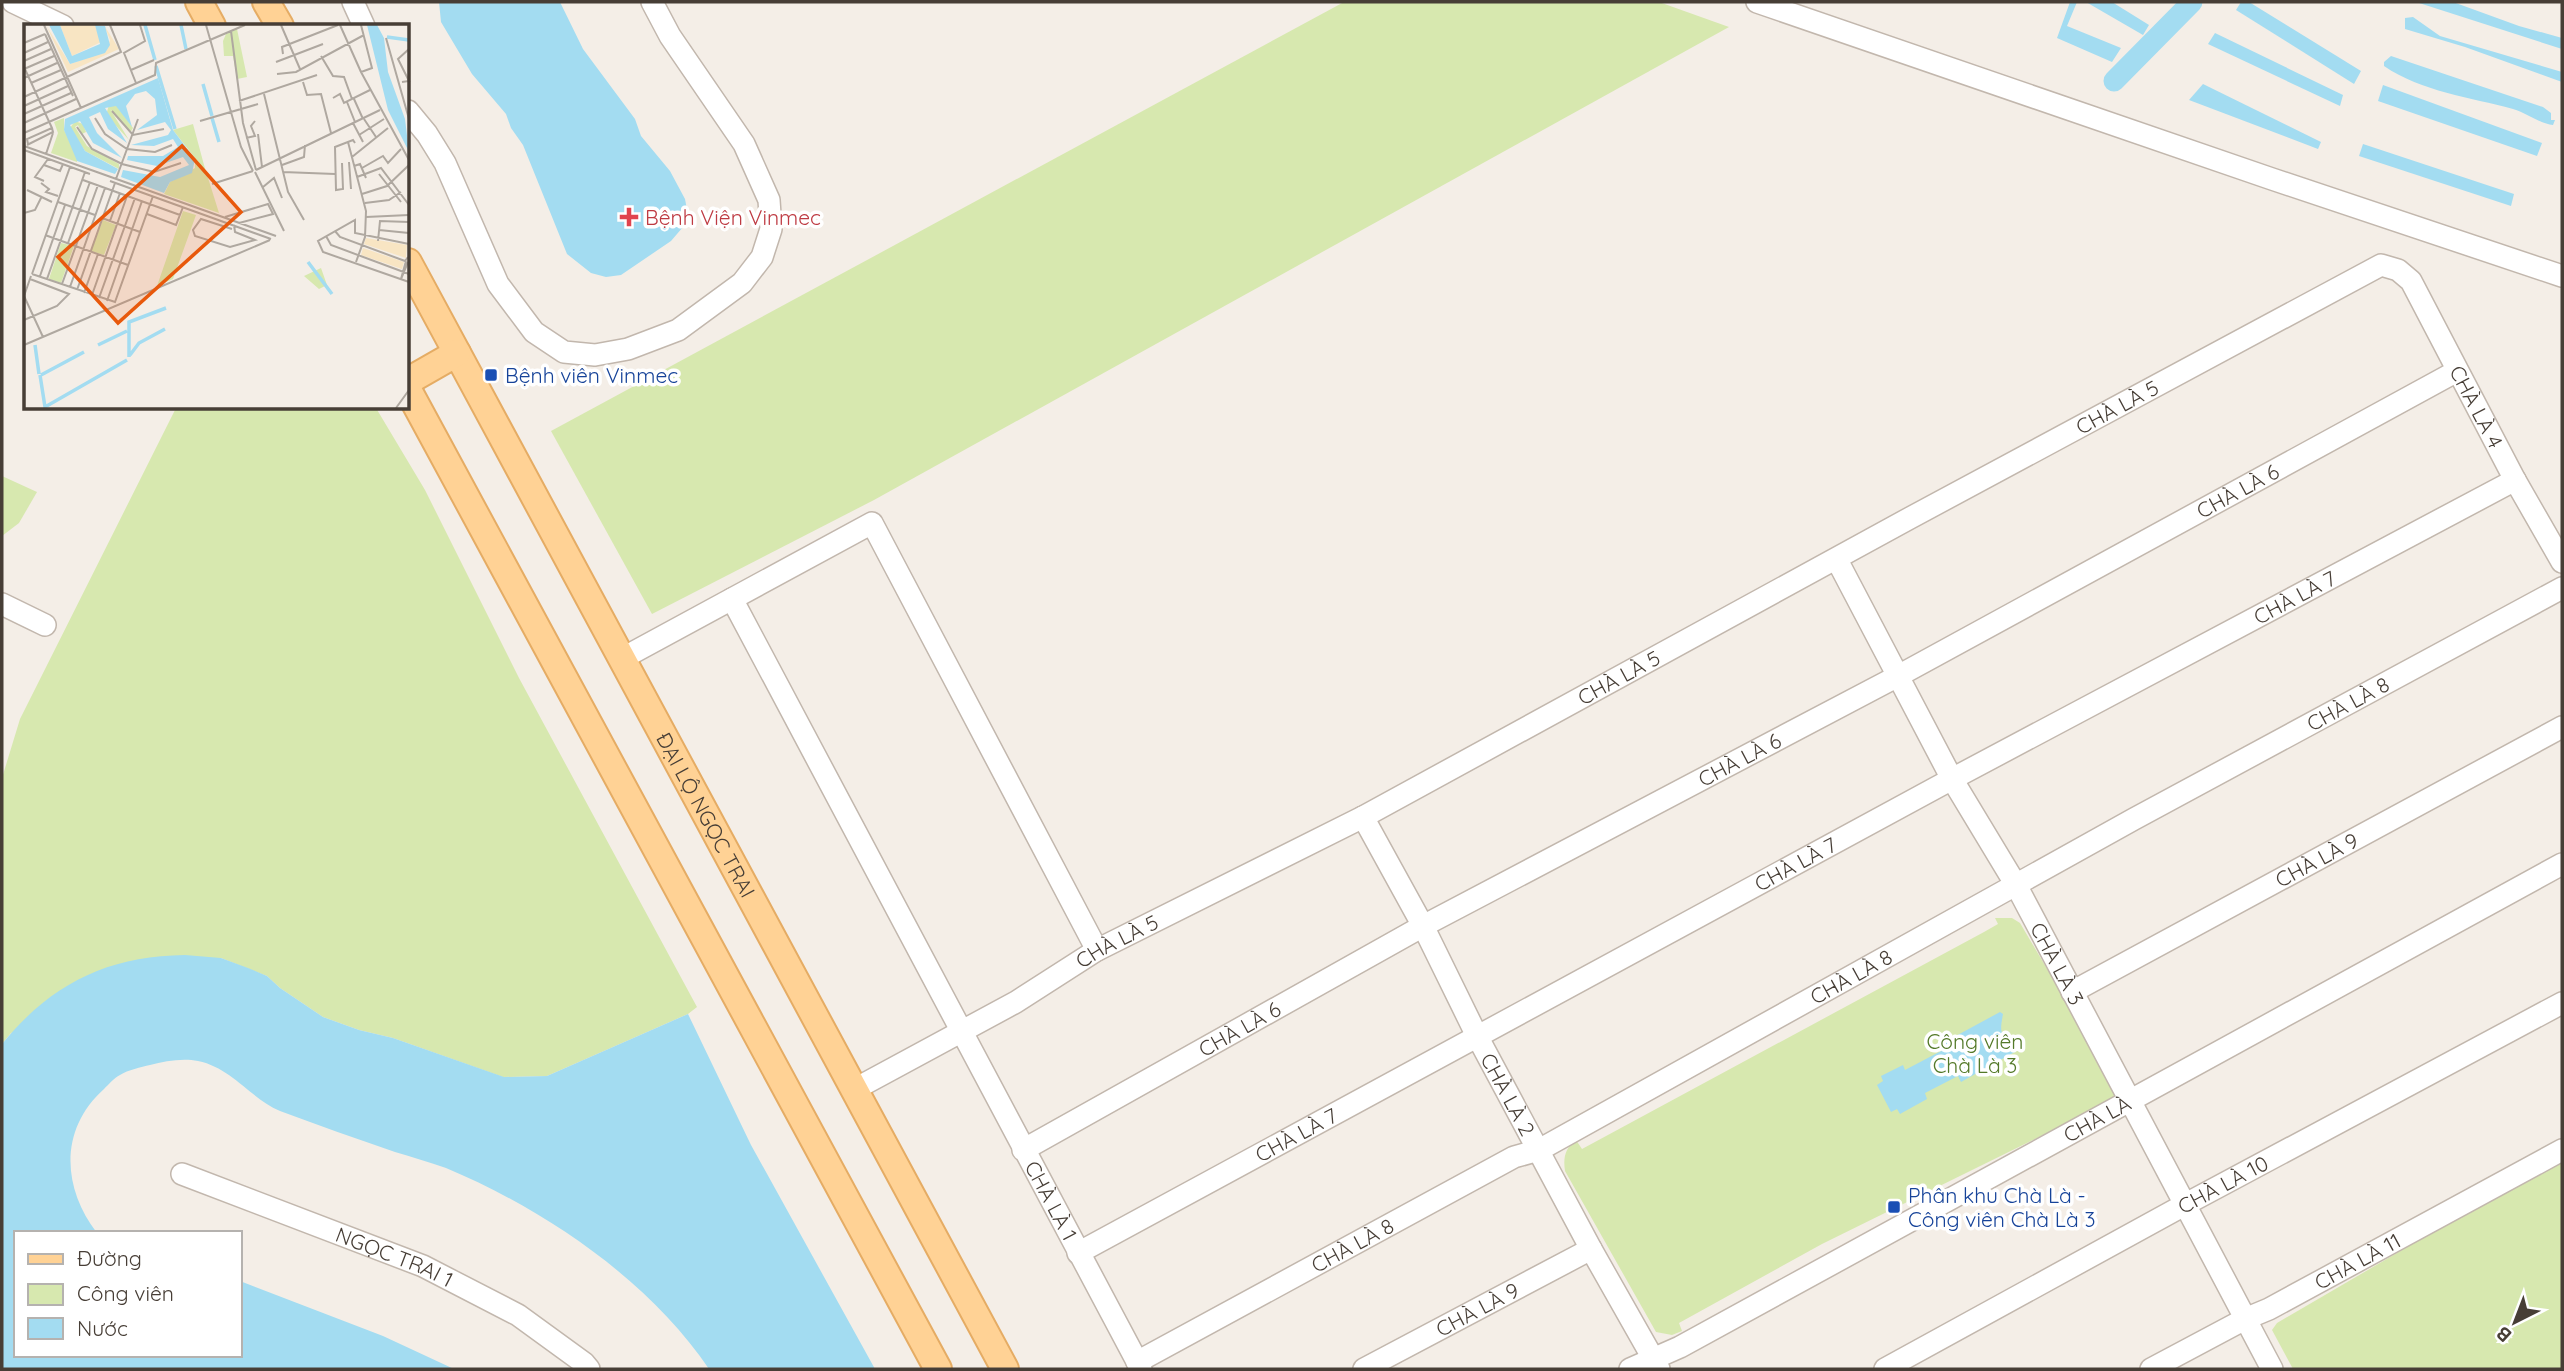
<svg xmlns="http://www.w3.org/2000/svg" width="2564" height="1371" font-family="Quicksand,sans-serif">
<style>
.green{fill:#d7e8af}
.water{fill:#a3dcf1}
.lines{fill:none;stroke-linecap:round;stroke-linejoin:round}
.canal{stroke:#a3dcf1;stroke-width:21}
.minor-casing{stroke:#c2b7ad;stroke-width:24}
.major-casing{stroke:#e5ac64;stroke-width:30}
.minor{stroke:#fff;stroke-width:21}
.major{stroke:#ffd295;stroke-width:26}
.health-dot{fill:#e0444e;stroke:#fff;stroke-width:2.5}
.transit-dot{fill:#1a4fb4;stroke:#fff;stroke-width:2.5}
.labels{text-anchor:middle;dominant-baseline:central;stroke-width:7;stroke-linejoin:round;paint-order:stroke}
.health-label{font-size:21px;fill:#be3a42;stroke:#fff;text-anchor:start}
.transit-label{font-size:21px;fill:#164399;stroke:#fff;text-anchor:start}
.street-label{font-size:21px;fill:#473e36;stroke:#fff}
.park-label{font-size:21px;fill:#537928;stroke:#fff}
.inset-river{fill:none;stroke:#a3dcf1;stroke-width:3.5}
.inset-road{fill:none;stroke:#afa8a0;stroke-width:2}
.view{fill:#e8590c;fill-opacity:0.15;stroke:#e8590c;stroke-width:3.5}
.inset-edge{fill:none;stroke:#473e36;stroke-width:3.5}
</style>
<rect width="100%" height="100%" fill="#f4eee7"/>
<g class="green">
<polygon points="1344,2 1659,2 1729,27 874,500 652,614 551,431"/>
<polygon points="176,408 376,408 425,490 519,678 697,1007 688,1014 547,1076 503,1077 393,1038 359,1030 323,1017 280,988 267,976 221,958 11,1033 2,1044 2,778 20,719"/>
<polygon points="2,476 37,492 19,523 2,536"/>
<path d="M 1995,918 L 2012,918 L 2020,923 L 2122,1096 L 1822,1244 L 1679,1323 L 1682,1331 L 1672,1335 L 1656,1332 L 1565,1171 C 1563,1158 1565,1148 1576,1140 L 1582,1149 L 1984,932 L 1998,924 Z"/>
<polygon points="2562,1162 2562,1369 2293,1369 2272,1330 2277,1323 2433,1232"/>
</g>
<g class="water">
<polygon points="439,2 560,2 583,49 635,119 641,136 670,171 685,199 689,220 671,241 621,275 606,277 591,273 567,254 523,145 511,128 506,114 472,74 441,22"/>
<polygon points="2070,2 2077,2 2067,26 2121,48 2112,62 2057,38"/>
<polygon points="2086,2 2112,2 2149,25 2143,35"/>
<polygon points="2241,2 2249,2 2361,71 2354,84 2236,10"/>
<polygon points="2416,2 2453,2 2519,26 2562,38 2562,49"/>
<polygon points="2413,17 2440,36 2562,72 2562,82 2465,47 2405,29 2405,18"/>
<polygon points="2215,33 2343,95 2340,106 2208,44"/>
<path d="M 2391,56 L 2543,107 L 2551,113 L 2551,120 L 2555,120 L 2553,125 C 2538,123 2527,113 2513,109 C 2470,97 2422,92 2384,66 L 2384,62 Z"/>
<polygon points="2203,84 2321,142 2318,149 2189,100"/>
<polygon points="2383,85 2542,143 2537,156 2378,101"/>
<polygon points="2363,144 2514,194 2511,206 2359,156"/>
<path d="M 185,955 L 221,958 L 248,968 L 267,976 L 280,988 L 323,1017 L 359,1030 L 393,1038 L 504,1077 L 547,1076 L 688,1014 L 751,1145 L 875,1369 L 709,1369 C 649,1280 544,1209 446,1168 C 429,1162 412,1157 395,1152 C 357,1139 318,1125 280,1111 C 250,1098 232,1068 198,1061 C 183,1058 165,1061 150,1065 C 141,1067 128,1070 120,1075 C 114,1078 109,1084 104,1089 C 59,1129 62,1188 97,1233 L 16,1233 L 16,1355 L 240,1355 L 240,1281 L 383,1336 L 454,1369 L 2,1369 L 2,1044 C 51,984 107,956 185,955 Z"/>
<path d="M 2000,1012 L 2003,1014 C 1998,1040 2003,1033 2021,1044 L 2022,1048 L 1961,1082 L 1958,1076 L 1925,1093 L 1927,1099 L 1900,1114 L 1897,1109 L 1891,1112 L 1877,1085 L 1883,1081 L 1881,1076 L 1903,1065 L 1905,1070 L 1943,1050 L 1941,1044 Z"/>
</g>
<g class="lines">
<polyline class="canal" points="2114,81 2192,2"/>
<g class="minor-casing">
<g id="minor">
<polyline points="13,2 63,26"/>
<polyline points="353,2 364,26"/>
<polyline points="1757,2 2272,179 2562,276"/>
<polyline points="408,111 427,134 445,163 498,284 534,332 564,352 595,355 628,349 678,330 742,283 762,257 771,229 769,200 744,144 670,36 652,2"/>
<path id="s1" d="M 1837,560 L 1952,779 L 2016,885 L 2272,1369"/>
<path id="s2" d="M 732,599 L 1141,1369"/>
<polyline points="2,604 45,625"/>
<polyline points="623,658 872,523 1097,950"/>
<path id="s3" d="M 1363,817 L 1423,926 L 1477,1036 L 1591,1249 L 1659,1369"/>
<path id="s4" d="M 2072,992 L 2562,727"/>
<path id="s5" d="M 855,1089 L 1016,1002 L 1097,950 L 1363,817 L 1910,518 L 2381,265 L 2398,270 L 2411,281 L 2515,480 L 2562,562"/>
<path id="s6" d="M 1023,1150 L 1423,926 L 1898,676 L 2457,371"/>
<path id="s7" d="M 182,1174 L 423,1266 L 518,1315 L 584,1363 L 589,1369"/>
<path id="s8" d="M 1078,1253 L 1952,779 L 2515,480"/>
<path id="s9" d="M 1137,1362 L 1514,1157 L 1539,1150 L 2134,819 L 2562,588"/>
<path id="s10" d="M 1364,1369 L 1591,1249"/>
<path id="s11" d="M 1630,1369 L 1680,1347 L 2562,864"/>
<path id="s12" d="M 1885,1369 L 2186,1204 L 2562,1003"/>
<path id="s13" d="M 2151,1369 L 2245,1319 L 2269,1309 L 2562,1150"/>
</g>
</g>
<g class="major-casing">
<g id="major">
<polyline points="199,2 212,26"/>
<polyline points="266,2 280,26"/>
<path id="s14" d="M 408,262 L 1005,1369"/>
<polyline points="408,381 457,353"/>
<polyline points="408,390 938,1369"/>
</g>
</g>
<use href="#minor" class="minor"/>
<use href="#major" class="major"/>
</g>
<path class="health-dot" d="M625.5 206.5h7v7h7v7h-7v7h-7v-7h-7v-7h7z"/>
<g class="transit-dot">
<rect x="484" y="368" width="14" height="14" rx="3.5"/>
<rect x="1887" y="1200" width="14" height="14" rx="3.5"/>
</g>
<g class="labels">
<g class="health-label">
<text x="645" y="217">Bệnh Viện Vinmec</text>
</g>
<g class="transit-label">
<text x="505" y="375">Bệnh viên Vinmec</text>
<text x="1908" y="1195">Phân khu Chà Là -<tspan x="1908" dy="24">Công viên Chà Là 3</tspan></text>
</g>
<g class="street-label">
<text stroke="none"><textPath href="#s5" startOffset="1435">CHÀ LÀ 5</textPath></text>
<text stroke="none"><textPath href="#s5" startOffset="1911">CHÀ LÀ 4</textPath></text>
<text stroke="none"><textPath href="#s6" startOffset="1382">CHÀ LÀ 6</textPath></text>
<text stroke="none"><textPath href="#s8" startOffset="1382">CHÀ LÀ 7</textPath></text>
<text stroke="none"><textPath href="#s5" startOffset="868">CHÀ LÀ 5</textPath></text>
<text stroke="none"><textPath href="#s9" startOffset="1379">CHÀ LÀ 8</textPath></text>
<text stroke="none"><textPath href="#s6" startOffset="816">CHÀ LÀ 6</textPath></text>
<text stroke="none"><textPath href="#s14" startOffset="628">ĐẠI LỘ NGỌC TRAI</textPath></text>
<text stroke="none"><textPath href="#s4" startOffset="278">CHÀ LÀ 9</textPath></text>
<text stroke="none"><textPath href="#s8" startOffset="816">CHÀ LÀ 7</textPath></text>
<text stroke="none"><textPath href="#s5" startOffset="301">CHÀ LÀ 5</textPath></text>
<text stroke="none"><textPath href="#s1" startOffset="460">CHÀ LÀ 3</textPath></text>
<text stroke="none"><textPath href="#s9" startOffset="812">CHÀ LÀ 8</textPath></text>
<text stroke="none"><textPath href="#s6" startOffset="248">CHÀ LÀ 6</textPath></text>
<text stroke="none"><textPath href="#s3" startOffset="313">CHÀ LÀ 2</textPath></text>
<text stroke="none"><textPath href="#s11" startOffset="530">CHÀ LÀ</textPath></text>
<text stroke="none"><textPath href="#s8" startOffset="248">CHÀ LÀ 7</textPath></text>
<text stroke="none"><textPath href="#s12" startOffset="385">CHÀ LÀ 10</textPath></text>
<text stroke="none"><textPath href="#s2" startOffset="681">CHÀ LÀ 1</textPath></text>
<text stroke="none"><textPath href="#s9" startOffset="245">CHÀ LÀ 8</textPath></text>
<text stroke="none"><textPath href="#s7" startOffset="228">NGỌC TRAI 1</textPath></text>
<text stroke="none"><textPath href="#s13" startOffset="233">CHÀ LÀ 11</textPath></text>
<text stroke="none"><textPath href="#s10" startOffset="128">CHÀ LÀ 9</textPath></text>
</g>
<g class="park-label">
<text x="1975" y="1041">Công viên<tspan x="1975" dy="24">Chà Là 3</tspan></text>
</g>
</g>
<g transform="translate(24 24)">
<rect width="385" height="385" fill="#f4eee7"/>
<path d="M 213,5 L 223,53 L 213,55 L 209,32 L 200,32 L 199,17 L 202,10 ZM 85,81 L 93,82 L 109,104 L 106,109 L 86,85 L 105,116 L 82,91 ZM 40,94 L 40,106 L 53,130 L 53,138 L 27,129 L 34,109 L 30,98 ZM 51,97 L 59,100 L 62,108 L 58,110 L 54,101 L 51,103 L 63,122 L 95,140 L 95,145 L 61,127 L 46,104 ZM 169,100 L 180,141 L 195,189 L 140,170 L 146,158 L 171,144 L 171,134 L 149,106 ZM 159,187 L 172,191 L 149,255 L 133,262 ZM 79,196 L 92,201 L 80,231 L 67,227 ZM 37,219 L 50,222 L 37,259 L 25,255 ZM 297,244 L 303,261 L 295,265 L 280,252 Z" fill="#d7e8af"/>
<path d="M 22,1 L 46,40 L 81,28 L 86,16 L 80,1 L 95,25 L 44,48 ZM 36,1 L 71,1 L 77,18 L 48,32 ZM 342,214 L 383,221 L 382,234 L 340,220 ZM 339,224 L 380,238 L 378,245 L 337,231 Z" fill="#f8e5c3"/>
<path d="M 25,1 L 36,1 L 48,32 L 76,20 L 71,1 L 81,2 L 86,21 L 81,29 L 46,40 ZM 343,1 L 353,1 L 360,14 L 364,48 L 381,95 L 385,128 L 364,86 ZM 134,54 L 149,106 L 171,135 L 168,149 L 146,158 L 140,169 L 97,153 L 99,146 L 136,153 L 165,141 L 159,133 L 133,142 L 103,136 L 104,132 L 139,132 L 154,123 L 149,115 L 130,122 L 107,121 L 144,111 L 147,106 L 141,98 L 113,106 L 133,91 L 131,75 L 122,67 L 111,70 L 102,82 L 108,103 L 92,82 L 81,84 L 103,119 L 84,105 L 76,88 L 65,93 L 73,109 L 98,134 L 69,119 L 56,97 L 46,101 L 61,127 L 94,145 L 91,150 L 53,137 L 40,106 L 41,95 Z" fill="#a3dcf1"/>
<path class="inset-river" d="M 121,1 L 131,36M 157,1 L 162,25M 363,13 L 385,16M 132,42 L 151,105M 179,60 L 188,92M 188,94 L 195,118M 284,238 L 308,270M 11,321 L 15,350M 74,321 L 103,307M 106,331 L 115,319 L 141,305M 105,333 L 105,298 L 142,284M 16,351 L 21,383 L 103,336M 17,351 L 60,328"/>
<path class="inset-road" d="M 20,1 L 57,84M 182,1 L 217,123 L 229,147M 257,1 L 276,45M 316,1 L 337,48M 337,1 L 348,44 L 337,48 L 385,136M 207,7 L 219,99 L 232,146M 21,10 L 49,72M 362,14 L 385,95M 0,19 L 21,10M 0,29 L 24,18M 259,30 L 258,23 L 314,1M 297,32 L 309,52 L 320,53 L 328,75M 0,37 L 27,25M 252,38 L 299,20M 0,43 L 28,104 L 3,115 L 4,120M 0,45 L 30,32M 107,46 L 130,36M 253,50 L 272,48 L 340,11M 0,54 L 33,39M 279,58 L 283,71 L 297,70 L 307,109M 378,58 L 385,57 L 374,35 L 385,25M 7,59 L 37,46M 112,59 L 100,29 L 121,17 L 116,1M 240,70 L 264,168 L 280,196M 0,73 L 97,28 L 86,1M 309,74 L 316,70 L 320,79 L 346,66M 330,75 L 339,95M 215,77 L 293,51M 323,78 L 331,98M 0,82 L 44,62M 88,87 L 109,111 L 140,105M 0,90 L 47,69M 71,94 L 81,110 L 103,125 L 131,128 L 148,121M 340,95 L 352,113M 176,97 L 234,80M 0,99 L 52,75M 329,99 L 339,118M 53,103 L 68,125 L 98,140 L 130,148 L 157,139M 0,109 L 131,51 L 132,39 L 221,1M 234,110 L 238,143M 335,111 L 360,95M 222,114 L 231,112 L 227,102 L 231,97M 324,118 L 342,187 L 341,213 L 332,238M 3,121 L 29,108 L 28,104M 0,122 L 252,212M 0,126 L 66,150M 22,130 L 29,109M 328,133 L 364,104M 325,138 L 327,165M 318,139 L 319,165 L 312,166 L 311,123 L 329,116 L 331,119M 20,141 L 36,147 L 39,140M 258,141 L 280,133 L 281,121M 330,142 L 336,140 L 342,154M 338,144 L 359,132 L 364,139 L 377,125M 232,146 L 356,86M 231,148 L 260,207M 259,148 L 311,150M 355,150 L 377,178M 333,153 L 357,144 L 385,181M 92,155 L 114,95M 59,156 L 156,191M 20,157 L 11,153 L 24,135M 86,157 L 247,215M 17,159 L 25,165 L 22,168 L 34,172M 188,160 L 229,147M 239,163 L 250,154 L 258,174M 3,166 L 28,178M 338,170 L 363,162 L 385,141M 34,178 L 71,191M 341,179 L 365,176 L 377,168M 0,189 L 11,186 L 18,172M 123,190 L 152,201 L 159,183M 201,193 L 244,180 L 249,190 L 215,199M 342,193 L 385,191M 78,194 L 116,208M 86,197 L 96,169M 208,205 L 177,195 L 169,206 L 171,212 L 206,223 L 231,216 L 211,208 L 210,201M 355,206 L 385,209M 311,207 L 316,213 L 381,237 L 384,233M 21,211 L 104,241M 302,212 L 307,221 L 385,250M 354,217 L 356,197 L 385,198M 44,219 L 66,158M 385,220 L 331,209 L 331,196 L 294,217 L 299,228 L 385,258M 382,237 L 377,255 L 384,238M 8,250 L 91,278 L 129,172M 8,250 L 46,143M 7,252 L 0,272 L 19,313M 16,252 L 41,181M 23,255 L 61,148M 38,260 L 74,161M 46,263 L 81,164M 53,266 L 91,159M 60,269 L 74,230M 68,271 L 103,172M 75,274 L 111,174M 83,277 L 118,177M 0,296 L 33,282 L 45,270 L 6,255M 0,321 L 246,216M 372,384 L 385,366"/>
<path class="view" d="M 158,122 L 217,188 L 94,299 L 34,233 Z"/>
<rect width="385" height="385" class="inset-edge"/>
</g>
<rect width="2564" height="1371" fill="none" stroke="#473e36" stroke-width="7"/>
<rect x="14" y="1231" width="228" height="126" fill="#ffffff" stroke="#b5b2af" stroke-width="2"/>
<rect x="28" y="1254" width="35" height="10" fill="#ffd295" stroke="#b5b2af" stroke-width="2"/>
<text x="77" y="1266" font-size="21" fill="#473e36">Đường</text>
<rect x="28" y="1284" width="35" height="21" fill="#d7e8af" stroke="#b5b2af" stroke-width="2"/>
<text x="77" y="1301" font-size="21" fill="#473e36">Công viên</text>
<rect x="28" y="1318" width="35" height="21" fill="#a3dcf1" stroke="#b5b2af" stroke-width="2"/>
<text x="77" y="1336" font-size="21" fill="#473e36">Nước</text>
<g transform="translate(2515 1322) rotate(222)" stroke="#ffffff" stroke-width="5" paint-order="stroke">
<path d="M0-5L12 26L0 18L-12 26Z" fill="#473e36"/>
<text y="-10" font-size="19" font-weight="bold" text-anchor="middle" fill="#473e36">B</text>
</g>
</svg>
